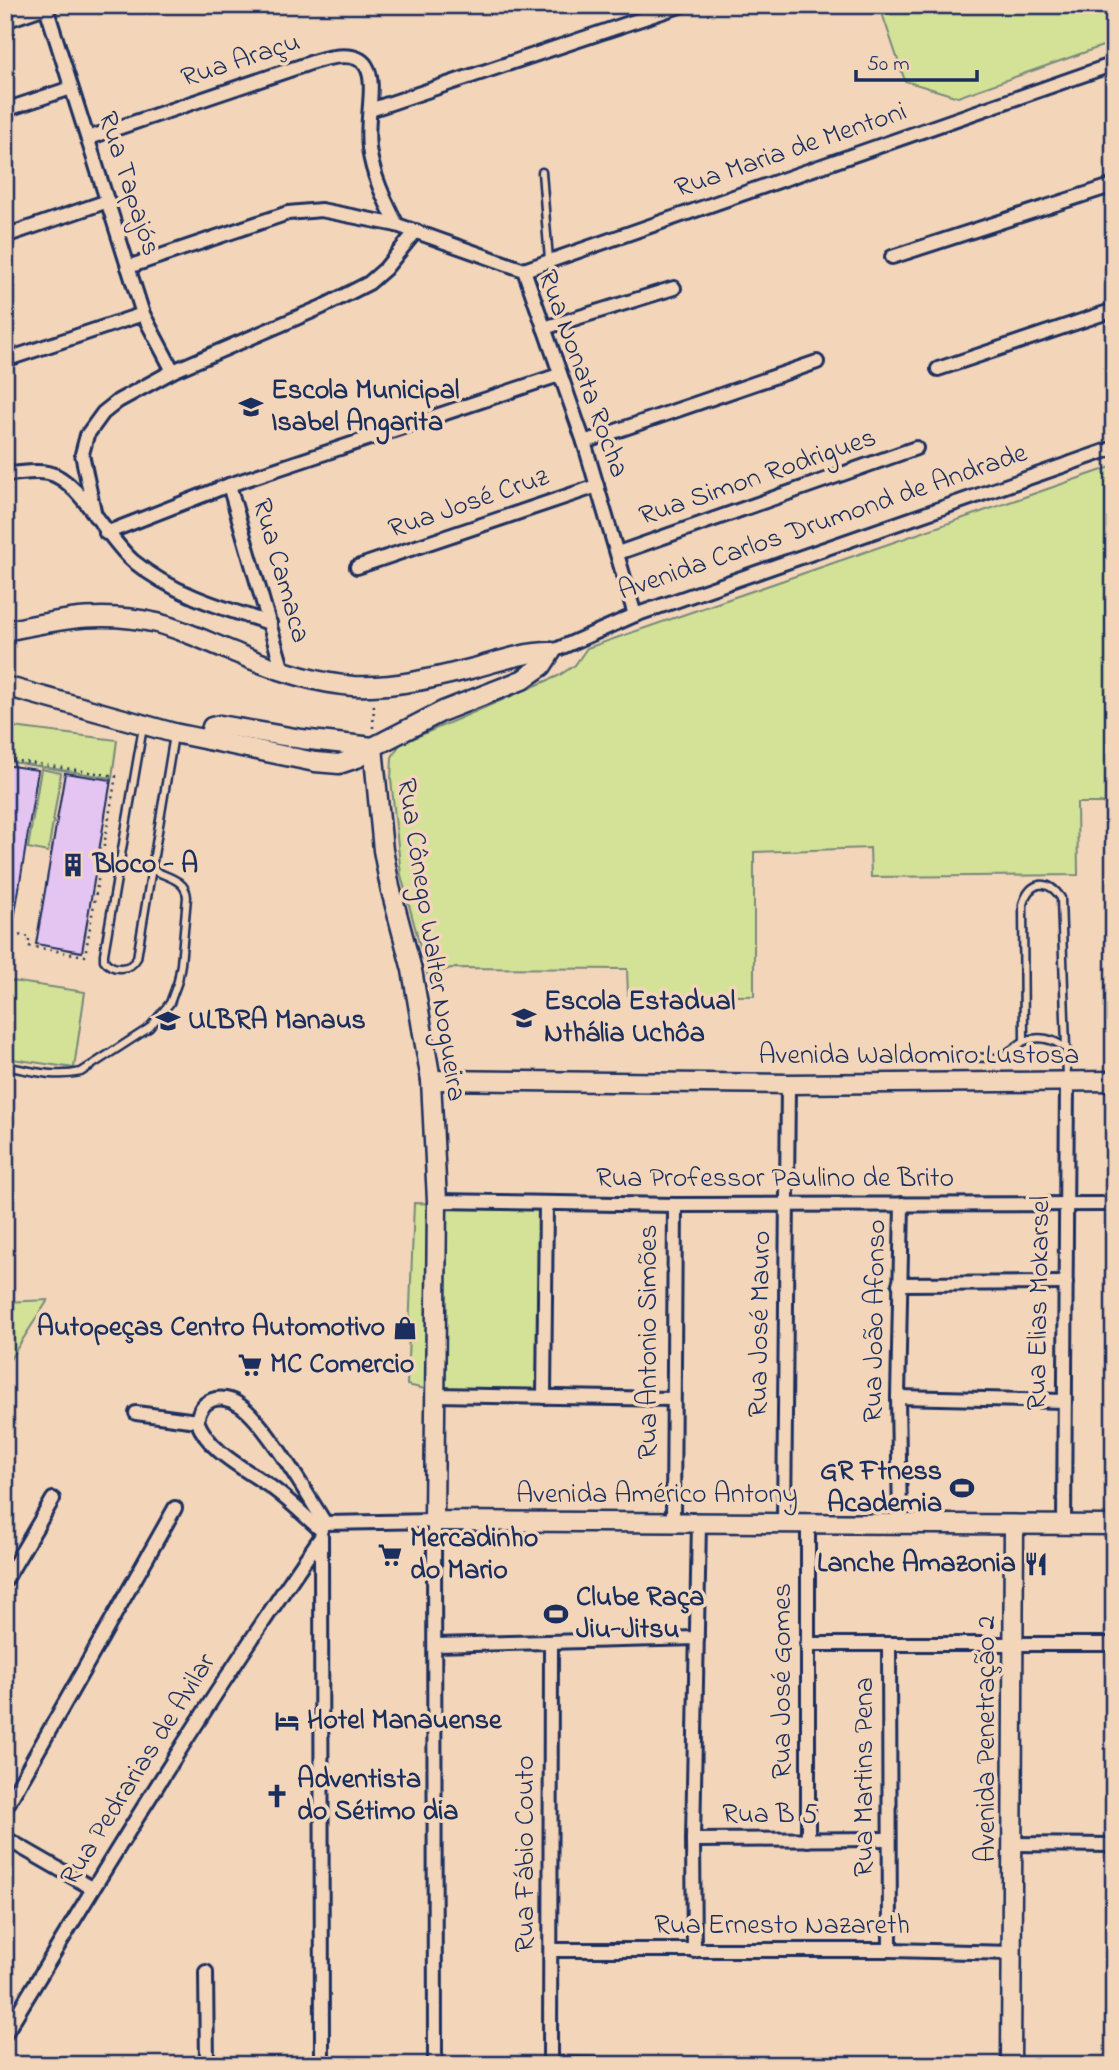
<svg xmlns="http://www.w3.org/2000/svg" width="1119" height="2070" font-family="'Indie Flower',sans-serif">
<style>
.green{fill:#d3e296;stroke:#77887a;stroke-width:2}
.building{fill:#e4c4f1;stroke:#1b2f5e;stroke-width:2}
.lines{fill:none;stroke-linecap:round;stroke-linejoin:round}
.lane-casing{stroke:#1b2f5e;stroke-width:11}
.street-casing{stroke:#1b2f5e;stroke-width:18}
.secondary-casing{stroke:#1b2f5e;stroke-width:23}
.path{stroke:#1b2f5e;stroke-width:2.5;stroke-dasharray:2 5;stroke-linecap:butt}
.lane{stroke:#f3d6ba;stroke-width:6}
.street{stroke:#f3d6ba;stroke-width:12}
.secondary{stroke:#f3d6ba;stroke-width:18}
.labels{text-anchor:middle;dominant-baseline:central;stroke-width:7;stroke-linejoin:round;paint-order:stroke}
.street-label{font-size:28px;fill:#1b2f5e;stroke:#f3d6ba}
.poi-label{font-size:28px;font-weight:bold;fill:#1b2f5e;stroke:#f3d6ba;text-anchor:start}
</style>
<rect width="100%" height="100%" fill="#f3d6ba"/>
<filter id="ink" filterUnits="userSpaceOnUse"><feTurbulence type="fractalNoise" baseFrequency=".0143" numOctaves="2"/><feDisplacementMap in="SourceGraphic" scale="14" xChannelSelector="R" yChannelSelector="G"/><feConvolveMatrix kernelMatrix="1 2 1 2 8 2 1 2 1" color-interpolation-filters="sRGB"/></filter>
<g filter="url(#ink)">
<g class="green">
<polygon points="890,5 1114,5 1114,42 958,97 905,81 883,16"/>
<polygon points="1114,466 1114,803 1077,803 1078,875 871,877 870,848 754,852 754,996 628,995 627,969 451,968 428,976 401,875 391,779 392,757 400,744 558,676 575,665 587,648"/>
<polygon points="5,726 117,740 112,778 5,761"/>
<polygon points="41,769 61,773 48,852 28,848"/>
<polygon points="5,980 85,992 74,1068 5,1058"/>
<polygon points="414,1203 543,1206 539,1393 429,1390 407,1385"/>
<polygon points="48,1300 5,1367 5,1302"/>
</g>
<g class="building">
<polygon points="5,765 38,770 13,926 5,925"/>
<polygon points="65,773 111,780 82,952 36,944"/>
</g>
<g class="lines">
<g class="lane-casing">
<g id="lane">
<polyline points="542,172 549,260"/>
<path d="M 143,727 L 104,954 L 104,960 C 112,971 130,971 137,958 L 174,735"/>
<path d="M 1024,1041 C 1040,1035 1053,1039 1067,1049"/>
<path d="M 949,1057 L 1000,1058 L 1024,1041 L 1023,904 C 1030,881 1048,878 1061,898 L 1067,1078"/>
<path d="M 5,1066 C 30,1071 56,1078 81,1072 L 149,1028 L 170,1003 L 178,981 L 181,964 L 187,897 C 186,880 167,877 153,870"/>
</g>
</g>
<g class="street-casing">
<g id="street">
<polyline points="46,7 143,314 173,371"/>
<polyline points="5,21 51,5"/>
<polyline points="5,110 71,88"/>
<polyline points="370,110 683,5"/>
<path d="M 88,138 L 316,61 C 396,38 363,102 369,148 C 372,174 385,201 397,225 L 524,270"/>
<polyline points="5,236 108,201"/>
<polyline points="892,257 1114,185"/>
<polyline points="128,267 288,213 321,210 397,225"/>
<polyline points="524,270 1114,64"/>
<polyline points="524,270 584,442 635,615"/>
<polyline points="544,328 674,288"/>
<polyline points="5,360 143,314"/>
<polyline points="938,369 1114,310"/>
<polyline points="584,442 817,362"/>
<path d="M 5,474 C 19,474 34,470 48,473 C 79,479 106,538 133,561 C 173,594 222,608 270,623"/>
<polyline points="229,485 283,671"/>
<polyline points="95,516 82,454 87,435 103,413 118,401 173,371 322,307 369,283 385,269 416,231"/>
<polyline points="106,533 229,485 559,375"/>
<polyline points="618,553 916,448"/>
<polyline points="357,567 597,486"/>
<polyline points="551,652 635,615 1114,448"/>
<polyline points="437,1201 675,1205 1114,1204"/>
<polyline points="899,1284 1066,1283"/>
<polyline points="435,1395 672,1399"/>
<polyline points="544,1397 546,1203"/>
<polyline points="898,1397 1064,1401"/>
<polyline points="136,1413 197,1421"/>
<polyline points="673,1521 675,1205"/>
<polyline points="784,1522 788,1084"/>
<polyline points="808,1522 808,1840"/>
<polyline points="325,1523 434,1521 435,2065"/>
<polyline points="900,1523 898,1397 902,1204"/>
<polyline points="1064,1524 1067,1082"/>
<path d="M 321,1530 C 306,1517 291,1502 275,1490 C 247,1469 211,1455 197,1421 C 199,1411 202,1404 212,1400 C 220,1397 231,1399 238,1404 C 263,1418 308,1496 325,1523"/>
<polyline points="321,1537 322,2065"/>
<polyline points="5,1581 53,1499"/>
<polyline points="807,1644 1114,1644"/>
<polyline points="436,1645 697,1638"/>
<polyline points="889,1645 890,1950"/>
<polyline points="5,1809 175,1508"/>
<polyline points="5,1838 92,1888"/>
<polyline points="693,1840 888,1839"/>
<polyline points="1012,1844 1114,1845"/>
<polyline points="551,1950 890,1950 1013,1953"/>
<polyline points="694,1951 693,1840 699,1522"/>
<polyline points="206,1972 207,2065"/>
<path d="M 5,2034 C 106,1866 209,1698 321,1537"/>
<polyline points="550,2064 601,2065"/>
<polyline points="550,2065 551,1643"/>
</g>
</g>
<g class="secondary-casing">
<g id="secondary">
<path d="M 5,631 C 60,620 100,610 157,623 C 184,630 210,643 236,653 C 273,669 314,683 353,686 C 394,688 435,678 474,668 C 499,661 525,652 551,652"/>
<polyline points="5,686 174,733 315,762 339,764 357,758 373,747 443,711 522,680 542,666 551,652"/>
<polyline points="208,740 212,727 220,725 301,739 373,747 383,850 390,887 412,970 431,1080 437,1201 434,1521 1114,1525"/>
<polyline points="431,1080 788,1084 1114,1081"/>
<polyline points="1011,2065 1014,1525"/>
</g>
</g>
<g class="path">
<polyline points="373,728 374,703"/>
<polyline points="5,759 116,776 85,956 28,946 30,937 5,933"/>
</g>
<use href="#lane" class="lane"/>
<use href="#street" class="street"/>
<use href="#secondary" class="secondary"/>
</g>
</g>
<defs>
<g id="school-bare" transform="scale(1.89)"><path d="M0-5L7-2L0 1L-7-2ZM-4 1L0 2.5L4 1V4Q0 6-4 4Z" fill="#1b2f5e" stroke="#f3d6ba" stroke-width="2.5" paint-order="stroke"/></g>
<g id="building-bare" transform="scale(1.89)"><path d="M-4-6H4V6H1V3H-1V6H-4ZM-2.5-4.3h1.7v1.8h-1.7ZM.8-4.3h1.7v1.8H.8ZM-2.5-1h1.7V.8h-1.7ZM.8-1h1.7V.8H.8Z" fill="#1b2f5e" stroke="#f3d6ba" stroke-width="2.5" paint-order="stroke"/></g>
<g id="university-bare" transform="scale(1.89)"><path d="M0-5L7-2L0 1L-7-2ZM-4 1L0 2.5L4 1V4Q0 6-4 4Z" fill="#1b2f5e" stroke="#f3d6ba" stroke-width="2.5" paint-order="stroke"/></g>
<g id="shop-bare" transform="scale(1.89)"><path d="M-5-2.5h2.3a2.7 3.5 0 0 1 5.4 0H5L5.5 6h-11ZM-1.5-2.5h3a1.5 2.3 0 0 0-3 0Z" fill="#1b2f5e" stroke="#f3d6ba" stroke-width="2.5" paint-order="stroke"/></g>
<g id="supermarket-bare" transform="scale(1.89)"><path d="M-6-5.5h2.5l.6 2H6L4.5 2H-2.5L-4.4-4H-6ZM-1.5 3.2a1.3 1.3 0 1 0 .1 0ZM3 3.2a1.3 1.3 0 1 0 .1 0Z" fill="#1b2f5e" stroke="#f3d6ba" stroke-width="2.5" paint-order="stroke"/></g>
<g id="stadium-bare" transform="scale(1.89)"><path d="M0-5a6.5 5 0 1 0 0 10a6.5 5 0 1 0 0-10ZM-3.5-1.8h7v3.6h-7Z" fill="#1b2f5e" stroke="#f3d6ba" stroke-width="2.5" paint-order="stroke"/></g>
<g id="restaurant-bare" transform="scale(1.89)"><path d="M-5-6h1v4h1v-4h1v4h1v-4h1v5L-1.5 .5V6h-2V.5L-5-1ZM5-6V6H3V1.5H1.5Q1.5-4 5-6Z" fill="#1b2f5e" stroke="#f3d6ba" stroke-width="2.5" paint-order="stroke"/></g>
<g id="hotel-bare" transform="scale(1.89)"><path d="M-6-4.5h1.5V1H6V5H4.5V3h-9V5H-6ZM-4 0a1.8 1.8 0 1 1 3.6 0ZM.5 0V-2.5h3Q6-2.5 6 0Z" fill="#1b2f5e" stroke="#f3d6ba" stroke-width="2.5" paint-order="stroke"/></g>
<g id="church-bare" transform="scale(1.89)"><path d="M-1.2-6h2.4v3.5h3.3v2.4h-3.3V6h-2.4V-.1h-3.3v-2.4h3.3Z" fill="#1b2f5e" stroke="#f3d6ba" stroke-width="2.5" paint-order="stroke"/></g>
</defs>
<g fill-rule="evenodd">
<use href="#school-bare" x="251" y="407"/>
<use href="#building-bare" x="73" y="865"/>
<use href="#school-bare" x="524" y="1018"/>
<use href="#university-bare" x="168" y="1021"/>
<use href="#shop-bare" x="405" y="1328"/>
<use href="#supermarket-bare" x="250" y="1365"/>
<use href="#stadium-bare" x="962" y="1488"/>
<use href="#supermarket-bare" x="390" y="1555"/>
<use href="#restaurant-bare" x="1036" y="1564"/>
<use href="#stadium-bare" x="556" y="1614"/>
<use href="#hotel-bare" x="287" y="1721"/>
<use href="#church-bare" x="277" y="1796"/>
</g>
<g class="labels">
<g class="street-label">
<text transform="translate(241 61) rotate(-18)">Rua Araçu</text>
<text transform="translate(791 151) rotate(-19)">Rua Maria de Mentoni</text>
<text transform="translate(128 184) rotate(72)">Rua Tapajós</text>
<text transform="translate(582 374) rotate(70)">Rua Nonata Rocha</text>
<text transform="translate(758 478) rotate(-19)">Rua Simon Rodrigues</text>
<text transform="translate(469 504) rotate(-19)">Rua José Cruz</text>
<text transform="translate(823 523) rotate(-19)">Avenida Carlos Drumond de Andrade</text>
<text transform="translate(280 571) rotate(74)">Rua Camaca</text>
<text transform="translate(430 940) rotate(81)">Rua Cônego Walter Nogueira</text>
<text x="919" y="1056">Avenida Waldomiro Lustosa</text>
<text x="775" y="1179">Rua Professor Paulino de Brito</text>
<text transform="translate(1040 1303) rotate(-89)">Rua Elias Mokarsel</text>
<text transform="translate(876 1321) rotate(-89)">Rua João Afonso</text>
<text transform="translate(761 1324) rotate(-89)">Rua José Mauro</text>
<text transform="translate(649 1342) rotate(-90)">Rua Antonio Simões</text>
<text x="657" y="1495">Avenida Américo Antony</text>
<text transform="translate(783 1681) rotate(-90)">Rua José Gomes</text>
<text transform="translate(987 1739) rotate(-90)">Avenida Penetração 2</text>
<text transform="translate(139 1770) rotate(-58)">Rua Pedrarias de Avilar</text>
<text transform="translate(865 1777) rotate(-90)">Rua Martins Pena</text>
<text x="770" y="1815">Rua B 5</text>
<text transform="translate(526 1854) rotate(-90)">Rua Fábio Couto</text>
<text x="782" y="1926">Rua Ernesto Nazareth</text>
</g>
<g class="poi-label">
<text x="271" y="391">Escola Municipal<tspan x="271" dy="32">Isabel Angarita</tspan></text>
<text x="93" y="865">Bloco - A</text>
<text x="544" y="1002">Escola Estadual<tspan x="544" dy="32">Nthália Uchôa</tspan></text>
<text x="188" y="1021">ULBRA Manaus</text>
<text x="385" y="1328" text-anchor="end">Autopeças Centro Automotivo</text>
<text x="270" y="1365">MC Comercio</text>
<text x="942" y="1472" text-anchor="end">GR Ftness<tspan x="942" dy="32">Academia</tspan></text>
<text x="410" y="1539">Mercadinho<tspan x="410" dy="32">do Mario</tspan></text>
<text x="1016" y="1564" text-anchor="end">Lanche Amazonia</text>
<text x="576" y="1598">Clube Raça<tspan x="576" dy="32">Jiu-Jitsu</tspan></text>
<text x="307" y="1721">Hotel Manauense</text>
<text x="297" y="1780">Adventista<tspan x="297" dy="32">do Sétimo dia</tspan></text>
</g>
</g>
<rect width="1119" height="2070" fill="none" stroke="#f3d6ba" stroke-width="28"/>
<rect x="14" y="14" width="1091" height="2042" fill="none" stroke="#1b2f5e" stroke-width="2.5" filter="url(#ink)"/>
<path d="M856 70v10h121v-10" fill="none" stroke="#1b2f5e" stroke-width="3.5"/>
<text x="867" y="70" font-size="21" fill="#1b2f5e" stroke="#f3d6ba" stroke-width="5" paint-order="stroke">50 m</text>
</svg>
